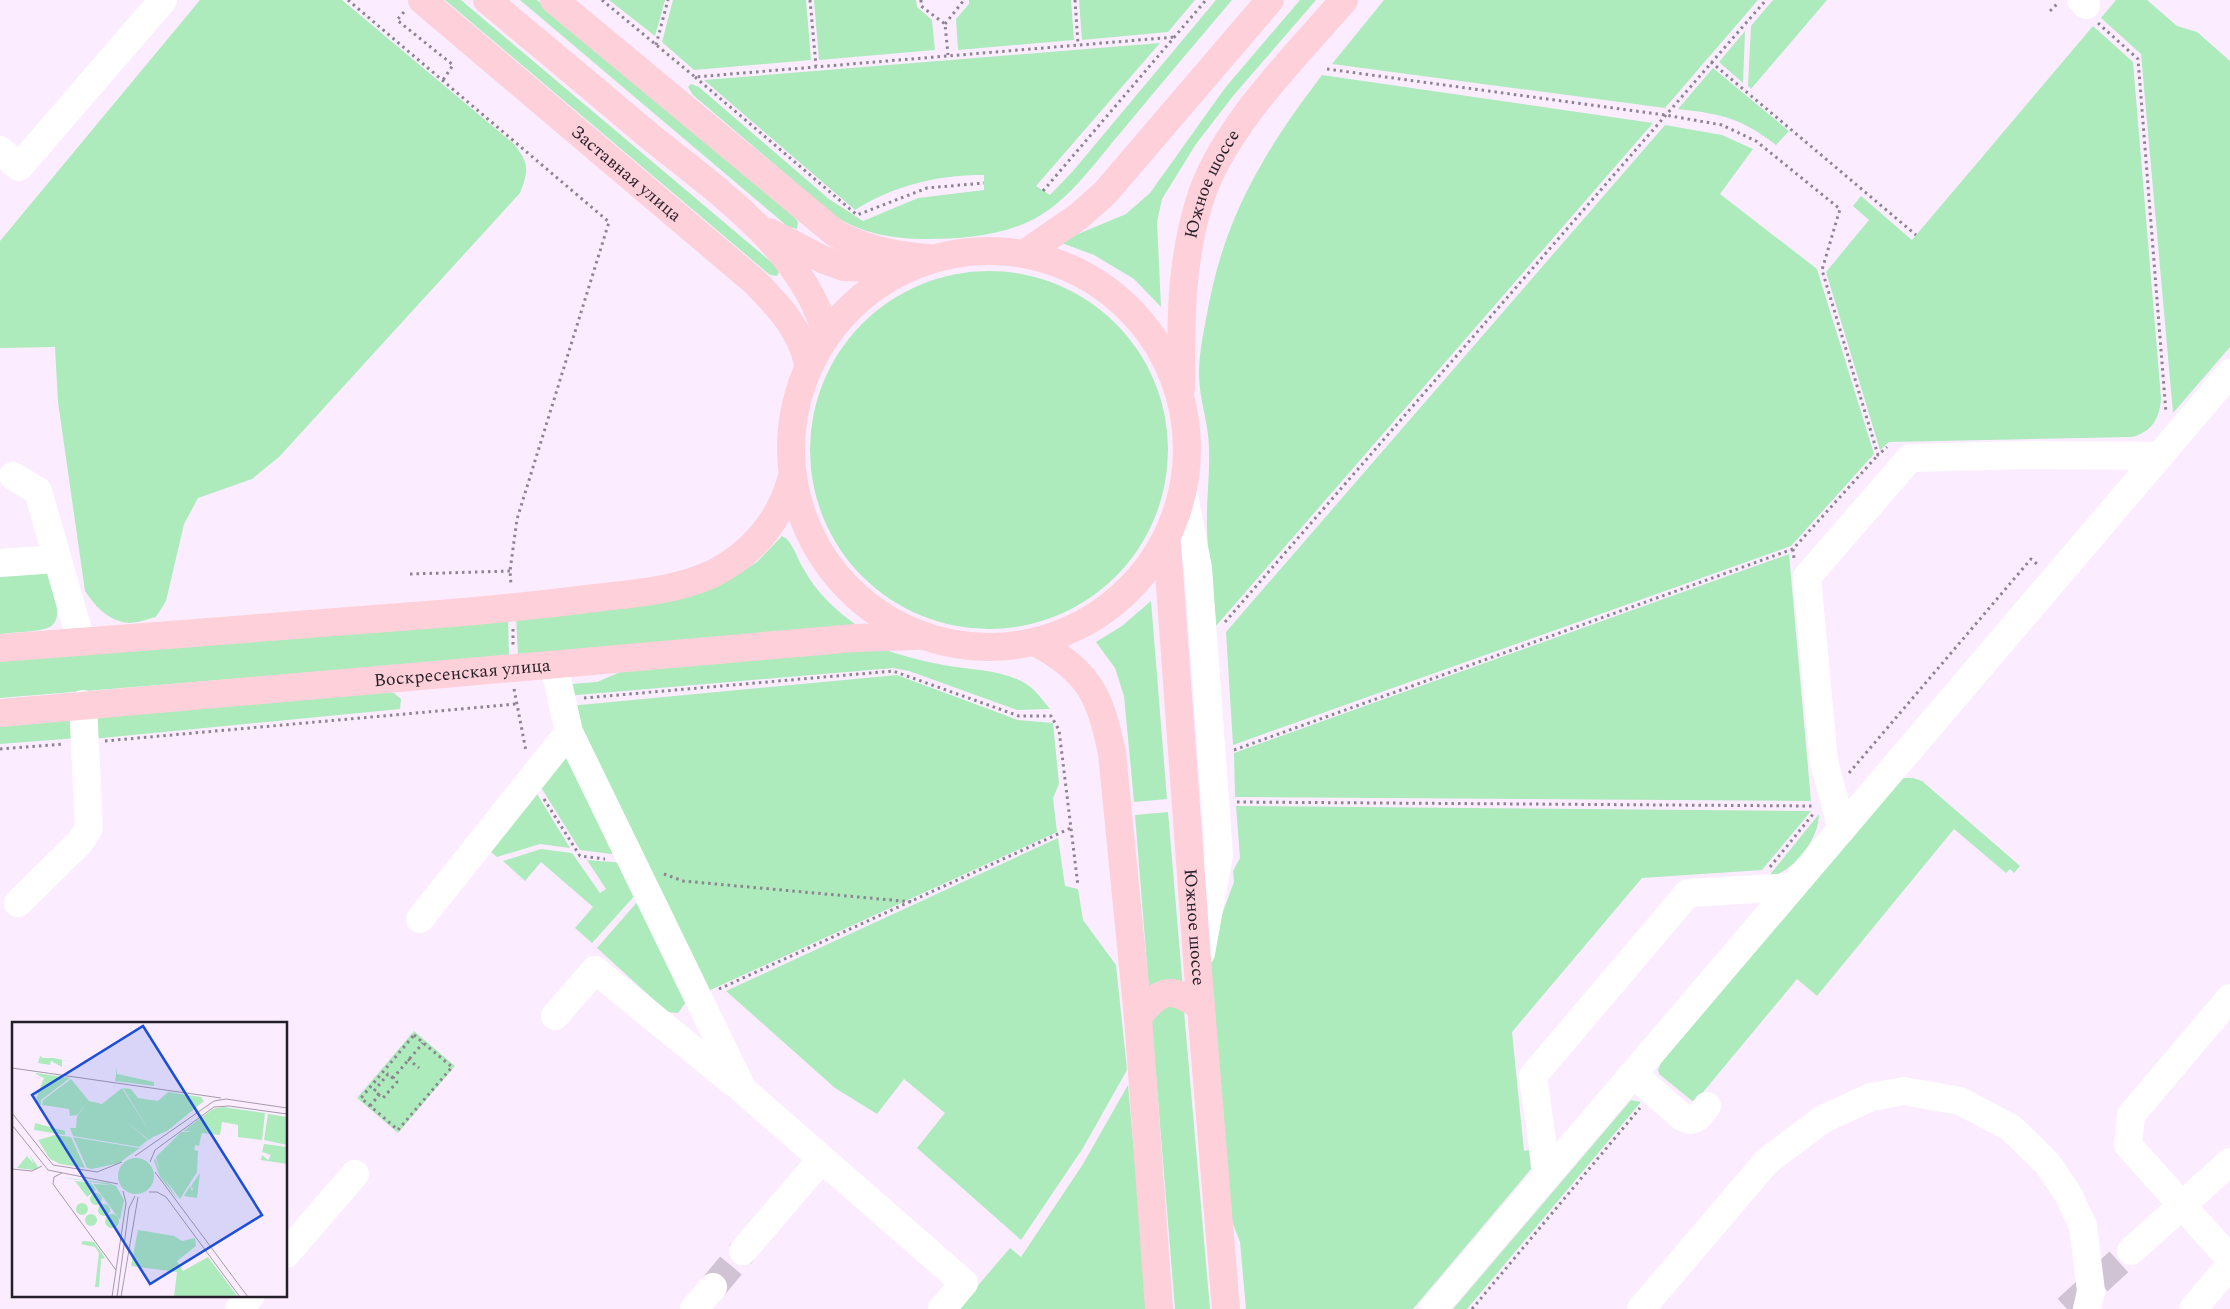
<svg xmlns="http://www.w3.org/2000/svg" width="2230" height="1309" font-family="Spectral,serif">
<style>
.green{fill:#adeabc}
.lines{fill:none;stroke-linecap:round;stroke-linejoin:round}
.minor-tunnel{stroke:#d0c4d4;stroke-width:28;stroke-dasharray:28 14;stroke-linecap:butt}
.path{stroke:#8e8491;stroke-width:3;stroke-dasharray:2.5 4;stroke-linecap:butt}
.minor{stroke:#fff;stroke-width:28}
.major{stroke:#fed0da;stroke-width:28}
.labels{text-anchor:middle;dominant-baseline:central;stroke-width:5;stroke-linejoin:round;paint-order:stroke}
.street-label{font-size:18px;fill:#251f27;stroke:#fbedff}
.inset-road{fill:none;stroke:#a59ba9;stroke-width:1}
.view{fill:#1d4ed8;fill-opacity:0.15;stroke:#1d4ed8;stroke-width:2.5}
.inset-edge{fill:none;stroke:#251f27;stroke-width:2.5}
</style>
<rect width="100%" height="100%" fill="#fbedff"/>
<g class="green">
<path d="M 200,0 L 342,0 L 514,144 C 529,163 529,170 520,193 L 279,457 L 252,479 L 198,498 L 184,524 L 166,601 L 156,617 C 148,619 137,623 129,623 C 108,621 95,606 85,591 L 58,402 L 55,347 L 0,348 L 0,241 Z"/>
<polygon points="445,0 461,0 777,267 779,272 777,276 770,275"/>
<polygon points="520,0 537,0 794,217 798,222 797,229 787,226"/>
<polygon points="609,0 665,0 655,36"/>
<polygon points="673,0 806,0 811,60 694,70 662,42"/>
<polygon points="814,0 916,0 917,7 932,20 935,50 819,60"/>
<polygon points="969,0 1071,0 1074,40 958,50 956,19 969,4"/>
<polygon points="1079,0 1195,0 1168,32 1082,40"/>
<path d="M 1216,0 L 1232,0 C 1195,44 1158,87 1122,131 C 1096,161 1070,200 1034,219 C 1001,236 963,239 927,239 C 894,239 864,234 836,217 L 693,95 L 688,87 L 691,84 L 699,87 L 829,199 L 863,221 L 918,198 L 984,190 L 984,175 C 937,175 895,185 855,210 L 704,80 L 1160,43 L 1036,186 L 1050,195 L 1073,171 Z"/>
<polygon points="1300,0 1316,0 1233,96 1196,144 1162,199 1157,222 1161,307 1134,279 1094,255 1059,242 1126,214 1150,193 1225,88"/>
<polygon points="1384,0 1758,0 1665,108 1332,64"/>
<polygon points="1773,0 1827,0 1751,89 1748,86 1751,26"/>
<polygon points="2116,0 2147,0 2177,26 2197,32 2230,61 2230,347 2173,413 2141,54 2101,18"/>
<path d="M 2093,26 L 2133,62 L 2161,398 C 2160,418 2152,432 2132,437 L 1889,442 L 1880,450 L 1826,272 L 1869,220 L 1853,206 L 1861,196 L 1912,240 Z"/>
<polygon points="1745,31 1743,83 1719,62"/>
<path d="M 1713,68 L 1789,131 L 1776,145 C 1741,118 1722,114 1678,109 Z"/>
<path d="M 1322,75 L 1653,123 L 1216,626 L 1220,736 C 1215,667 1209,597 1207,528 C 1206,502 1210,475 1209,449 C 1209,423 1199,400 1199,374 C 1199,355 1203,334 1207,314 C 1224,217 1263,153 1322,75 Z"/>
<polygon points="1665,125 1722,135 1753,149 1720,194 1817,269 1874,454 1791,546 1233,745 1226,632"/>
<circle cx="989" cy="450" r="179"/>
<path d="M 782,536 C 792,540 797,558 803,568 C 817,593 835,610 859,627 L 518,655 L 516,616 L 730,579 L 757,562 Z"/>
<polygon points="1789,554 1811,801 1235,797 1234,753"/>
<path d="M 0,569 L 51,574 C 65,636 58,628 0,634 Z"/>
<polygon points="1151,601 1167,799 1134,802 1124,696 1115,668 1096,642 1122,626"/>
<polygon points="508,617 509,656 0,698 0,658"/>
<path d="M 878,648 C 901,655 925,662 949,666 C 974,670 1000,670 1023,682 C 1034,688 1042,699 1050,709 L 1017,710 L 909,671 L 893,668 L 566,696 L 571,684 L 597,682 L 632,667 Z"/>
<polygon points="897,675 1018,720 1053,723 1059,784 1053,798 1057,832 706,992 569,706"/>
<polygon points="367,691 394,693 401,699 400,709 92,739 93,718"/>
<polygon points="70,716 78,738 0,744 0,719"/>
<polygon points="569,750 620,855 580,850 539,784"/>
<polygon points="1901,778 1913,778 1922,781 2020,866 2014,873 2010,869 2006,873 1954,829 1817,996 1797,979 1699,1097 1696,1104 1659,1074 1658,1070 1661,1063"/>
<polygon points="534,789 570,848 540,844 497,857 485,847"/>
<polygon points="1236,806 1811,811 1762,870 1642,878 1512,1032 1524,1151 1529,1150 1531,1169 1413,1309 1246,1309 1240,1242 1231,1219 1208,952 1234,882 1233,871 1240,858"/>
<polygon points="1168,812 1183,989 1149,990 1135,815"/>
<path d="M 1819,814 C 1819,839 1793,873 1768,877 Z"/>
<polygon points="1058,838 1065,886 1078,889 1083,920 1116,965 1127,1070 1083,1148 1021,1240 917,1148 945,1113 904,1079 877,1114 835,1088 726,991"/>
<polygon points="541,849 572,853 600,893 606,889 587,860 624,863 638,892 592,943 575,928 593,907 541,862 525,881 503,861"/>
<polygon points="639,900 686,1002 678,1013 668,1012 663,1008 597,948"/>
<polygon points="1163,1000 1184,1011 1210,1309 1175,1309 1151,1014"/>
<polygon points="414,1031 455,1066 398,1133 357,1098"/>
<polygon points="1128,1085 1148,1309 958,1309 1010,1248 1021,1257 1083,1164"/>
<polygon points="1631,1100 1641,1102 1467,1309 1453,1309"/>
</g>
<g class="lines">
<g class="minor-tunnel">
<polyline points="713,1287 743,1251"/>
<polyline points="2067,1309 2131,1251"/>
</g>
<g class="path">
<polyline points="348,0 609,222 517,519 510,571 511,585"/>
<polyline points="602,0 695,77 1175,37"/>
<polyline points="810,0 816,66"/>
<polyline points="921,0 921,6 945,24 948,55"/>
<polyline points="1075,0 1078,44"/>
<polyline points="2050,11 2058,3"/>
<polyline points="404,12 397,20 453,65 443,80"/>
<polyline points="2098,23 2138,59 2166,413"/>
<polyline points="945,24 964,0"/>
<polyline points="656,45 668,0"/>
<polyline points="1711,62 1916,235"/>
<polyline points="1327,69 1665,115 1722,125 1756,141 1840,209 1822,270 1878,455 1887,447"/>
<polyline points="695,77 857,215 927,188 984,183"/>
<polyline points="1043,191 1206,0"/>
<polyline points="1793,549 1794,559"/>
<polyline points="410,574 510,571"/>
<polyline points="1225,622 1766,0"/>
<polyline points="513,629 513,645"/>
<polyline points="514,689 526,751"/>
<polyline points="584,698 893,671 1019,716 1051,716 1059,730 1078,886"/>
<polyline points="105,741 516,704"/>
<polyline points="0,749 64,744"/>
<polyline points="1234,750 1793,549 1878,455"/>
<polyline points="1849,773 2031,559 2037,564"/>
<polyline points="544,799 580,856 605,859"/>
<polyline points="1237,802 1813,806"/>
<polyline points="1770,867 1814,813"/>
<polyline points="664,874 683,881 913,902"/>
<polyline points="719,989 1071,828"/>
<polygon points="414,1035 452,1067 398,1130 361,1098"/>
<polyline points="408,1059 419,1068"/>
<polyline points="379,1095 374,1091 388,1074 393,1078"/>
<polyline points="370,1106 379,1095 383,1098 397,1082 393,1078 423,1043"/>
<polyline points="1472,1309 1640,1108"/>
</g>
<g class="minor">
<polyline points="2081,0 2086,5"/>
<polyline points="0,150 19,167 163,0"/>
<polyline points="13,476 38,491 81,641"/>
<polyline points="1184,496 1198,568 1219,855 1201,953"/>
<polyline points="0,563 57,559"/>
<polyline points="554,665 569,732 743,1090 964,1283 942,1309"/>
<polyline points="1842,829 1824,762 1807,577 1910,458 2028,455 2160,456"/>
<polyline points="18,903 80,842 89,828 83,704"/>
<polyline points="420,919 569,732"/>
<polyline points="2230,998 2131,1115 2128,1145 2230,1259"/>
<polyline points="555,1016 595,970 734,1083"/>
<polyline points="1633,1074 1682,1117 1691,1120 1698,1117 1707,1106"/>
<polyline points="1547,1176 1533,1076 1688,893 1792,887"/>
<polyline points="743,1251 821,1160"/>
<polyline points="2131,1251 2230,1162"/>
<polyline points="286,1254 355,1174"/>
<polyline points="239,1309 251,1295"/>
<polyline points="694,1309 713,1287"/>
<polyline points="1433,1309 2230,373"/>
<polyline points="1641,1309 1767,1161 1823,1119 1871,1097 1904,1091 1960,1101 2011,1128 2047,1163 2068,1194 2083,1226 2091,1291 2087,1309"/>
<polyline points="2193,1309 2230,1265"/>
</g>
<g class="major">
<path id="s1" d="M 422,0 L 756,283 C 780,308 801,330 808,364"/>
<path d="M 487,0 C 541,45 594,89 647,134 C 715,190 800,245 826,333"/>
<path d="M 554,0 L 835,233 C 864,249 896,256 929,258"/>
<polyline points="769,232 822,259 844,267 901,269"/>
<circle cx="989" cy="449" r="198"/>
<polyline points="1024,254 1079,216 1105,193 1270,0"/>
<path id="s2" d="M 1181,388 C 1181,323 1180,266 1199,203 C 1220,130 1295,57 1344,0"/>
<path id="s3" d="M 1167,544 L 1198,972 L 1226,1309"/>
<path d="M 1035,642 C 1089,671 1100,695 1112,753 L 1138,1017 L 1159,1309"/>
<path d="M 0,648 C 151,636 302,624 452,613 C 500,609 548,604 596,598 C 635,593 675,591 712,574 C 751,555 779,522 791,480"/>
<path id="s4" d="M 0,713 L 855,638 L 918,636"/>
<path d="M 1138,1017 C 1161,988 1171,986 1201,1007"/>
</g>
</g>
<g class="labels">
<g class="street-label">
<text stroke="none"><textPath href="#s1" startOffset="268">Заставная улица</textPath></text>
<text stroke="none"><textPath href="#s2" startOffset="209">Южное шоссе</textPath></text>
<text stroke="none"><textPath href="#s4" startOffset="464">Воскресенская улица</textPath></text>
<text stroke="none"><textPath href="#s3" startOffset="384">Южное шоссе</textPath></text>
</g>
</g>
<g transform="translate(12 1022)">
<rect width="275" height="275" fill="#fbedff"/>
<path d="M 28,34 L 31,36 L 41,36 L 62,40 L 50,38 L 50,45 L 39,39 L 38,43 L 26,41 ZM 105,45 L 105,52 L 142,60 L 142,64 L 103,59 ZM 24,52 L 24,51 L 58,56 L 29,78 L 29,83 L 24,82 L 25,74 L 32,56 ZM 59,57 L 77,79 L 90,82 L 110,66 L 141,115 L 137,118 L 112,98 L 136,118 L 127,125 L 61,114 L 58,106 L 64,106 L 65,94 L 76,80 L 65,93 L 58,94 L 57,87 L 30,83 L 31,78 ZM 111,66 L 119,67 L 126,76 L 146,79 L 156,70 L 189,75 L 192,79 L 155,109 L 141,115 ZM 211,85 L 253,91 L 250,118 L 226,115 L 226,103 L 210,100 L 208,113 L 171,109 L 201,87 ZM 256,92 L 275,95 L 275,123 L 252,118 ZM 23,101 L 53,109 L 53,113 L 22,108 ZM 169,110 L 190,110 L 187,124 L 183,123 L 182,128 L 186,129 L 185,150 L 168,177 L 152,156 L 166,178 L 148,155 L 142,139 L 143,136 L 148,149 L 144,135 ZM 43,113 L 59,115 L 73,146 L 48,142 L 38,137 L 26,118 ZM 61,115 L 127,126 L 136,120 L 107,141 L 80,147 L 75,146 ZM 252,122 L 275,125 L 275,142 L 249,138 L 250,133 L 256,138 L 259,133 L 250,130 ZM 17,132 L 26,145 L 23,148 L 5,146 L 15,134 L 22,142 ZM106 154a18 18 0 1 1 36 0a18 18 0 1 1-36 0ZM 188,151 L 185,176 L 172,174 L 178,164 L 180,169 L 182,164 L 180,167 L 179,164 ZM 47,155 L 96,161 L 104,164 L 112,178 L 109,199 L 111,180 L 108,198 L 81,162 L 99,163 ZM 63,159 L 79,161 L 84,168 L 75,175 ZM78 177a6 6 0 1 1 12 0a6 6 0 1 1-12 0ZM64 187a6 6 0 1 1 12 0a6 6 0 1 1-12 0ZM86 188a6 6 0 1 1 12 0a6 6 0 1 1-12 0ZM73 198a6 6 0 1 1 12 0a6 6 0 1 1-12 0ZM93 199a7 7 0 1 1 14 0a7 7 0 1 1-14 0ZM 126,208 L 162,214 L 170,219 L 183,216 L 184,224 L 165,239 L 171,249 L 196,235 L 226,275 L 162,275 L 165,250 L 119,244 ZM 71,219 L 82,220 L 93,236 L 89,237 L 87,265 L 83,265 L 87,231 L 83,225 L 69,222 Z" fill="#adeabc"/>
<path class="inset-road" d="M 0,46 L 209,76M 0,91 L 41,143 L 85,150 L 110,140M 0,103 L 36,148 L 106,162M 123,134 L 202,79 L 214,77 L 275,86M 138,140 L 143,128 L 202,85 L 217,84 L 275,92M 0,147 L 20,149 L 30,144M 143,150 L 236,275M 50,151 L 42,155 L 41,162 L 104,248M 137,170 L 145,170 L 154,175 L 228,275M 100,275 L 114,181 L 111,169M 105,275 L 117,186 L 123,174M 109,275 L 126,175"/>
<path class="view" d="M 131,4 L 250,193 L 138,262 L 20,73 Z"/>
<rect width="275" height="275" class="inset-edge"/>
</g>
</svg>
